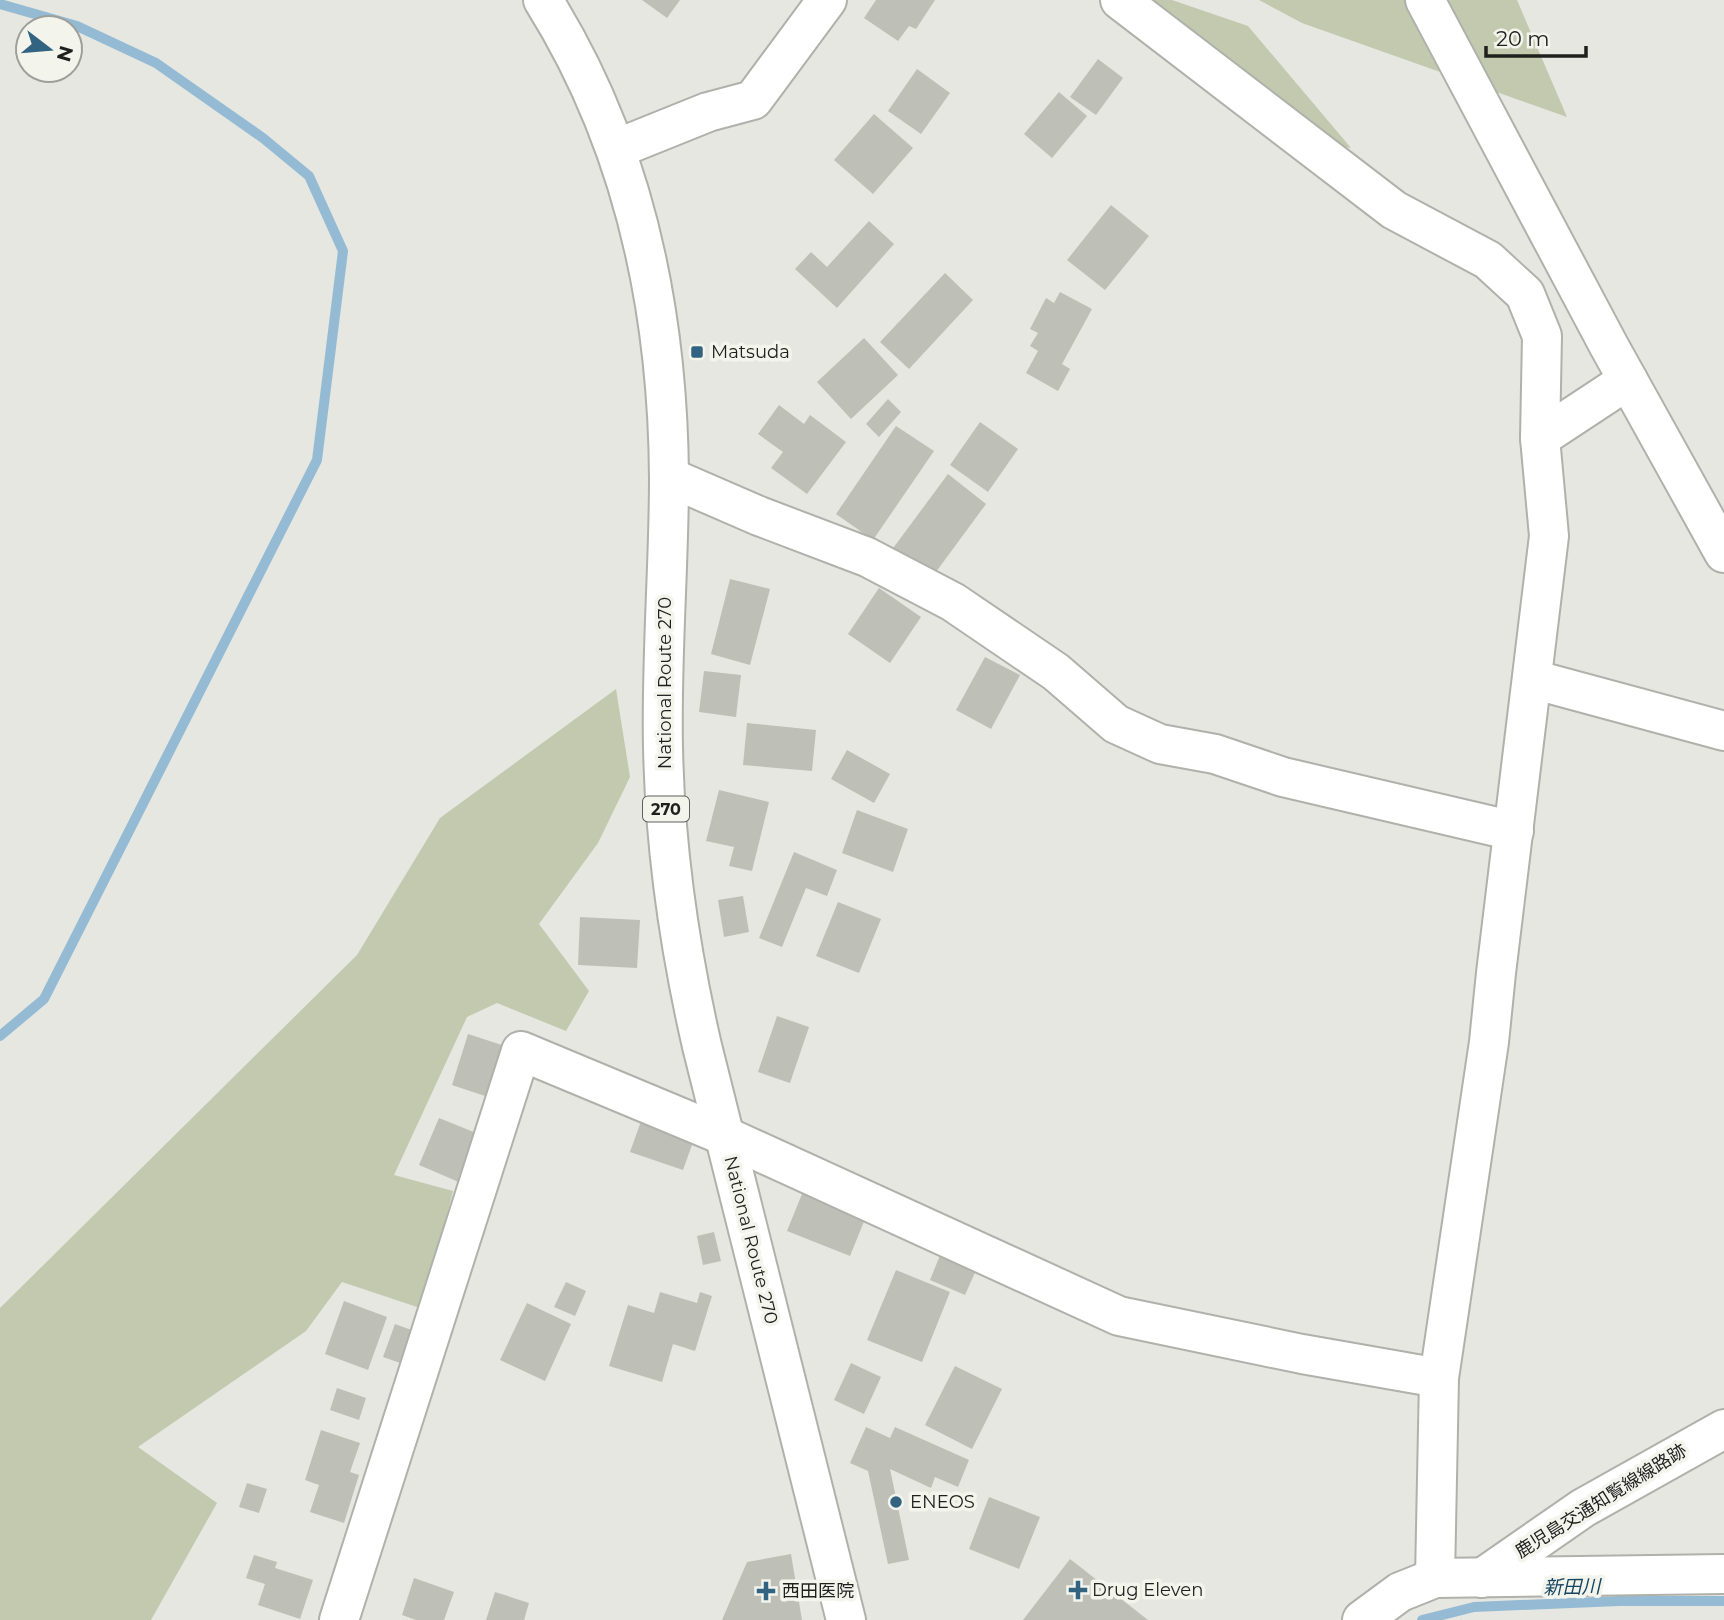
<svg xmlns="http://www.w3.org/2000/svg" width="1724" height="1620" font-family="Montserrat,'Noto Sans JP',sans-serif">
<style>
.green{fill:#c3c9af}
.lines{fill:none;stroke-linecap:round;stroke-linejoin:round}
.stream{stroke:#95bbd4;stroke-width:10}
.building{fill:#bec0b8}
.minor-casing{stroke:#afb1aa;stroke-width:42}
.highway-casing{stroke:#afb1aa;stroke-width:42}
.minor{stroke:#fff;stroke-width:38}
.highway{stroke:#fff;stroke-width:38}
.poi-dot{fill:#326381;stroke:#f3f5ed;stroke-width:2.5}
.labels{text-anchor:middle;dominant-baseline:central;stroke-width:7;stroke-linejoin:round;paint-order:stroke}
.shield{fill:#f3f5ed;stroke:#5f5f5b;stroke-width:2}
.shield-label{font-size:16px;font-weight:bold;fill:#1f1f1d}
.poi-label{font-size:18px;fill:#1f1f1d;stroke:#f3f5ed;text-anchor:start}
.street-label{font-size:18px;fill:#1f1f1d;stroke:#f3f5ed}
.water-label{font-size:19px;font-style:italic;fill:#164560;stroke:#f3f5ed}
</style>
<rect width="100%" height="100%" fill="#e6e7e0"/>
<g class="green">
<polygon points="1151,0 1172,0 1248,26 1351,148 1325,143"/>
<polygon points="1259,0 1517,0 1567,117 1302,23"/>
<polygon points="616,689 630,777 598,843 539,924 589,991 566,1031 497,1003 467,1017 394,1175 453,1191 423,1309 342,1282 306,1331 138,1447 217,1503 151,1620 0,1620 0,1308 357,955 440,818"/>
</g>
<g class="lines">
<g class="stream">
<polyline points="0,4 77,26 156,63 263,138 309,176 343,251 317,460 44,999 0,1036"/>
<polyline points="1422,1620 1474,1607 1619,1601 1724,1601"/>
</g>
</g>
<g class="building">
<polygon points="642,0 680,0 667,18"/>
<polygon points="876,0 935,0 916,29 909,26 898,41 864,18"/>
<polygon points="1098,59 1123,78 1096,115 1070,97"/>
<polygon points="917,69 950,93 921,134 888,111"/>
<polygon points="1059,92 1087,116 1052,158 1024,134"/>
<polygon points="874,114 913,148 873,194 834,160"/>
<polygon points="1111,205 1149,236 1105,290 1067,260"/>
<polygon points="869,221 894,244 837,308 795,269 811,252 827,267"/>
<polygon points="945,273 973,300 909,369 880,342"/>
<polygon points="1060,292 1092,309 1062,364 1070,369 1058,391 1026,373 1038,351 1030,346 1038,333 1030,329 1046,298 1054,303"/>
<polygon points="864,338 898,375 851,419 817,382"/>
<polygon points="888,399 901,412 879,437 866,424"/>
<polygon points="779,405 804,424 810,415 846,442 807,494 771,468 783,452 758,434"/>
<polygon points="980,422 1018,449 988,492 950,465"/>
<polygon points="896,426 934,451 873,540 836,514"/>
<polygon points="948,474 986,504 930,580 891,551"/>
<polygon points="730,579 770,589 750,665 711,654"/>
<polygon points="879,588 921,617 890,663 848,634"/>
<polygon points="985,657 1020,675 991,729 956,710"/>
<polygon points="704,671 741,675 736,717 699,712"/>
<polygon points="747,723 816,730 812,771 743,765"/>
<polygon points="847,750 890,774 874,803 831,779"/>
<polygon points="719,790 769,802 752,871 729,866 734,847 706,841"/>
<polygon points="857,810 908,829 893,872 842,853"/>
<polygon points="794,852 837,870 827,896 806,888 782,947 759,938"/>
<polygon points="743,896 749,932 724,937 718,900"/>
<polygon points="838,902 881,919 859,973 816,956"/>
<polygon points="580,917 640,920 637,968 578,965"/>
<polygon points="777,1016 809,1027 790,1083 758,1072"/>
<polygon points="468,1034 505,1046 488,1097 452,1085"/>
<polygon points="644,1113 693,1142 683,1170 630,1152"/>
<polygon points="439,1118 481,1135 461,1183 419,1165"/>
<polygon points="804,1189 867,1214 850,1256 787,1231"/>
<polygon points="714,1232 721,1261 703,1265 697,1236"/>
<polygon points="941,1253 977,1268 965,1295 930,1280"/>
<polygon points="896,1270 950,1292 922,1362 867,1340"/>
<polygon points="566,1282 586,1291 575,1316 554,1307"/>
<polygon points="660,1292 697,1303 700,1292 712,1296 695,1351 673,1344 662,1382 609,1366 628,1305 654,1313"/>
<polygon points="344,1301 387,1317 368,1370 325,1354"/>
<polygon points="527,1303 571,1324 545,1381 500,1360"/>
<polygon points="395,1324 417,1332 406,1365 383,1357"/>
<polygon points="851,1363 881,1377 864,1414 834,1400"/>
<polygon points="955,1366 1002,1389 972,1449 925,1425"/>
<polygon points="337,1388 366,1398 359,1420 330,1410"/>
<polygon points="866,1427 890,1438 895,1427 969,1460 958,1487 935,1477 931,1488 890,1469 909,1560 888,1564 868,1471 850,1463"/>
<polygon points="321,1430 360,1443 350,1472 359,1475 344,1523 310,1512 319,1485 305,1480"/>
<polygon points="247,1483 267,1489 259,1513 239,1507"/>
<polygon points="989,1497 1040,1517 1019,1569 969,1549"/>
<polygon points="791,1554 802,1620 722,1620 747,1562"/>
<polygon points="254,1555 277,1562 275,1568 313,1580 300,1619 258,1605 265,1584 246,1578"/>
<polygon points="1070,1559 1148,1620 1023,1620"/>
<polygon points="414,1578 454,1592 444,1620 416,1620 402,1615"/>
<polygon points="495,1592 529,1603 524,1620 486,1620"/>
</g>
<g class="lines">
<g class="minor-casing">
<g id="minor">
<polyline points="1120,0 1394,210 1488,260 1525,294 1542,336 1540,438 1549,536 1496,973 1489,1042 1439,1378 1435,1578"/>
<polyline points="1425,0 1609,346 1724,553"/>
<polyline points="616,149 708,112 753,100 827,0"/>
<polyline points="1540,438 1628,380"/>
<polyline points="669,477 759,516 867,557 953,602 1056,672 1116,724 1160,744 1215,754 1283,777 1514,831"/>
<polyline points="1532,679 1724,731"/>
<polyline points="1482,1578 1583,1508 1724,1429"/>
<polyline points="339,1620 521,1051 725,1136 1119,1316 1302,1354 1439,1378"/>
<polyline points="1362,1620 1400,1592 1435,1578 1724,1574"/>
</g>
</g>
<g class="highway-casing">
<path id="highway" d="M 543,0 C 634,145 668,308 669,478 C 669,568 661,657 663,747 C 665,850 679,946 702,1046 L 846,1620"/>
</g>
<use href="#minor" class="minor"/>
<use href="#highway" class="highway"/>
</g>
<g class="poi-dot">
<rect x="690" y="345" width="14" height="14" rx="3.5"/>
<circle cx="896" cy="1502" r="7"/>
<path d="M1074.5 1579.5h7v7h7v7h-7v7h-7v-7h-7v-7h7z"/>
<path d="M762.5 1580.5h7v7h7v7h-7v7h-7v-7h-7v-7h7z"/>
</g>
<g class="labels">
<rect class="shield" x="643" y="796.5" width="46" height="25" rx="5"/>
<g class="shield-label">
<text x="666" y="809">270</text>
</g>
<g class="poi-label">
<text x="711" y="352">Matsuda</text>
<text x="910" y="1502">ENEOS</text>
<text x="1092" y="1590">Drug Eleven</text>
<text x="782" y="1591">西田医院</text>
</g>
<g class="street-label">
<text transform="translate(665 683) rotate(-90)">National Route 270</text>
<text transform="translate(751 1240) rotate(76)">National Route 270</text>
<text transform="translate(1601 1501) rotate(-32)">鹿児島交通知覧線線路跡</text>
</g>
<g class="water-label">
<text transform="translate(1572 1587) rotate(-1)">新田川</text>
</g>
</g>
<g transform="translate(49 49) rotate(106)"><circle r="33" fill="#f3f5ed" stroke="#9e9f9a" stroke-width="2"/>
<path d="M0-5L12 26L0 18L-12 26Z" fill="#326381"/>
<text y="-10" font-size="19" font-weight="bold" text-anchor="middle" fill="#1f1f1d">N</text>
</g>
<path d="M1486 46v10h100v-10" fill="none" stroke="#1f1f1d" stroke-width="3.5"/>
<text x="1496" y="46" font-size="21" fill="#1f1f1d" stroke="#f3f5ed" stroke-width="5" paint-order="stroke">20 m</text>
</svg>
